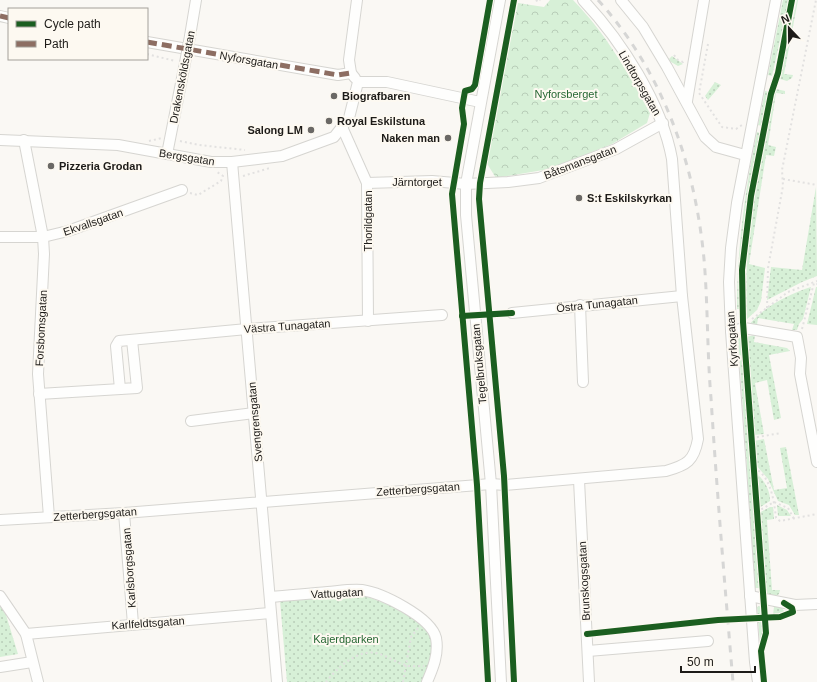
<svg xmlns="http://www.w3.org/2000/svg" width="817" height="682" font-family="Arial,sans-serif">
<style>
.grass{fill:url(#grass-dots)}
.forest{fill:url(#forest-crowns)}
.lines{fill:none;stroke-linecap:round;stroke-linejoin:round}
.minor-casing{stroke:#d6d5d1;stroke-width:12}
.path{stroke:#e2e1e0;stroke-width:2;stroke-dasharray:2 3;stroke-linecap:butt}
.minor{stroke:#fefefd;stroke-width:10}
.rail{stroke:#d6d6d5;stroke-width:3;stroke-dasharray:7 7;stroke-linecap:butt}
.minor-bridge-casing{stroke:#d6d5d1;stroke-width:12;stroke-linecap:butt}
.minor-bridge{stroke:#fefefd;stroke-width:10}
.quiet{stroke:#8d6e63;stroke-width:5;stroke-dasharray:10 5;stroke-linecap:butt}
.cycleway-casing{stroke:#fdf9f1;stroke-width:8}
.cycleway{stroke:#1b5e20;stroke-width:6}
.poi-dot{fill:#6a6865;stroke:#fdf9f1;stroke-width:1.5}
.labels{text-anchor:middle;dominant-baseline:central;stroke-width:4;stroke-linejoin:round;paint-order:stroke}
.street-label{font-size:11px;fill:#1d1b18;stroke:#fdf9f1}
.park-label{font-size:11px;fill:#266733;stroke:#fdf9f1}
.poi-label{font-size:11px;font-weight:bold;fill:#1d1b18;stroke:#fdf9f1;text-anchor:start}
</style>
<defs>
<pattern id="grass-dots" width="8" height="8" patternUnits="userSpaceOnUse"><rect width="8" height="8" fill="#d7f0d7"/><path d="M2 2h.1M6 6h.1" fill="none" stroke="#b8cdb8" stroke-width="1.8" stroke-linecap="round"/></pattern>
<pattern id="forest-crowns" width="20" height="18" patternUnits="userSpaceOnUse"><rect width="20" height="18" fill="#d7f0d7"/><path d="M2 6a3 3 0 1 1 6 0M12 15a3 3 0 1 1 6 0" fill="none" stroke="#b8cdb8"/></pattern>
</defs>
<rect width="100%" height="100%" fill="#faf8f4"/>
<g class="grass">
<polygon points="783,0 789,0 772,76 768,75"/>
<polygon points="797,0 798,0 784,74 793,75 792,78 787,81 780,79"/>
<polygon points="672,56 683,64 678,66 671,62 669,59"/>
<polygon points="715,82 721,85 708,100 705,96"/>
<polygon points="776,89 785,91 785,94 776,93 768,145 776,147 774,156 766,155 749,264 765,268 761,301 757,310 746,320 747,241 759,163 769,112"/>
<polygon points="765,91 769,92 762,126 758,125"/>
<path d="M 757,132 L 760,133 L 743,235 L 740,309 L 737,309 C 737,248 745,191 757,132 Z"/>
<polygon points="816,187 817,276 802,282 767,300 771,267 802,270"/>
<path d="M 811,287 L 803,319 L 799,324 L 797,330 L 792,330 L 794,324 L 758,318 L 757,325 L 749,325 C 763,307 789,294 811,287 Z"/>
<polygon points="816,287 817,287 817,325 807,324"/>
<polygon points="755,335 754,342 787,348 790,351 769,355 781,418 774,420 767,380 755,383 764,434 754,435 746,337"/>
<polygon points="738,336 742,336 759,588 755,588"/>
<polygon points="764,439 774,490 787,488 780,448 786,447 799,515 795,515 789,505 778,501 768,479 756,465 754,441"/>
<path d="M 756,473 C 765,481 770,490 770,501 L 759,508 Z"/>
<polygon points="777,505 787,510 791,516 778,516"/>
<polygon points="770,507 773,507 774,519 767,520 772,590 780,590 779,594 776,596 765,593 759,513"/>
<path d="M 358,594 C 378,600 431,618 434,642 C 435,649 427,674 425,682 L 287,682 L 280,601 Z"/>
<polygon points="0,605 6,615 18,654 0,657"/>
<polygon points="771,605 781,607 784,611 782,614 773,615 774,607"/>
<polygon points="760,606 763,641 760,643 757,607"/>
</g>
<path class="forest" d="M 550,0 L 573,0 C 607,35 627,71 650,113 L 647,123 L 612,144 L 549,169 L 496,178 L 486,162 L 518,3 L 544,7 Z"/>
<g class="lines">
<g class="minor-casing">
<g id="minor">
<polyline points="500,0 466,184 466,215 491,484 501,682"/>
<polyline points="621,0 643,27 667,67 705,137 716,147 745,155"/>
<polyline points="0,16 9,18"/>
<polyline points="190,36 196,0"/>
<polyline points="147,42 338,75 351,73"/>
<polyline points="355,78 351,73 349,60 357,0"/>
<polyline points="358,82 387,82 480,102"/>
<polyline points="687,101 704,0"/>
<polyline points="342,127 367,183 368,321"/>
<polyline points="0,140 118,145 211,162 232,162 282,156 334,137 349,118 358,82"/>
<polyline points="24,140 43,237 44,254 38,374 49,517"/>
<polyline points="167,154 185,63"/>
<polyline points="232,162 277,682"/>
<polyline points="367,183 432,181 466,184 508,182 539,178 616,149 663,123"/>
<polyline points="0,237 43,237 68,231 182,190"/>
<polyline points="580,305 583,382"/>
<polyline points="512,313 682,296"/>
<polyline points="731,331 744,328 797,337 801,358 800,374 817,462"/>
<polyline points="120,389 116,346 119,341 247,329 442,315"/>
<polyline points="39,394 137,388 132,340"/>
<polyline points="191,421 254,413"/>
<polyline points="579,480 589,682"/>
<polyline points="124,513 133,624"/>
<path d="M 0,520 L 124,513 L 491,484 L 505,485 L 666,471 C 687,465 694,461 698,439 L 682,296 L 672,159 C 662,104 621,40 583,0"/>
<polyline points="0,596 26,634 38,682"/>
<polyline points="750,596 795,605 817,604"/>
<path d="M 271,597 C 290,595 309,594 328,592 C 339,591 351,589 362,590 C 382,593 431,617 436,638 C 439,654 433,668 427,682"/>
<polyline points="26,634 270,613"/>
<polyline points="588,651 708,641"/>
<polyline points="0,667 32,662"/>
<polyline points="758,682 755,662 731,331 729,282 731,248 737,203 776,0"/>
</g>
</g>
<g class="path">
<polyline points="536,0 538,2 540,0"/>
<polyline points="708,44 699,93 722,127 736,129 742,125"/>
<polyline points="147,54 175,61"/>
<polyline points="674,55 678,60 683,62 684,60"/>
<polyline points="149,141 162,138"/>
<polyline points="180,141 199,145 245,150"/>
<polyline points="243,176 270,168"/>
<polyline points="783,179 817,185"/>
<polyline points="190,193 198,195 221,181 223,176 217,172"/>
<polyline points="767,308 768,268 783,186 782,170 816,0"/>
<polyline points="752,319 788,292 817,281"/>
<polyline points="802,329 814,283 817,284"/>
<polyline points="752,438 781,433"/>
<path d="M 754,468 C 771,476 774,501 776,518 L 780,521 L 817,514"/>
<polyline points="757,512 774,502 788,508 794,519"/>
<path d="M 326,682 C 336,669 357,649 376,653 C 386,655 395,662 405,665 C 410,667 418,666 424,666"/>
<polyline points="403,682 411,637 418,628"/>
</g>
<use href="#minor" class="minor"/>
<path class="rail" d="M 598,0 C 663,72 695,164 704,259 C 708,305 707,352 711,398 C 717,493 725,587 733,682"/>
<g class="minor-bridge-casing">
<polyline id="minor-bridge" points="185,63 190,36"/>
</g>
<use href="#minor-bridge" class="minor-bridge"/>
<g class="quiet">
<polyline points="0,16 9,18"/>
<polyline points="147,42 338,75 351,73"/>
</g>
<g class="cycleway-casing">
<g id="cycleway">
<polyline points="514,0 480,183 479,199 504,476 514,682"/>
<polyline points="462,316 512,313"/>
<polyline points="587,634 718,620 780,617 793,612 792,608 784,603"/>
<polyline points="488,682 477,485 452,194 464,124 462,108 465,91 472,89 475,85 490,0"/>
<polyline points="764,682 761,651 766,633 743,322 742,270 751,196 771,94 778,73 792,0"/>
</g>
</g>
<use href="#cycleway" class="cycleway"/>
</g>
<g class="poi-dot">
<circle cx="334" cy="96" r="4"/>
<circle cx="329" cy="121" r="4"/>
<circle cx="311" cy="130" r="4"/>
<circle cx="448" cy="138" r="4"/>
<circle cx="51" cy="166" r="4"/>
<circle cx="579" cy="198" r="4"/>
</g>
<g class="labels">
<g class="street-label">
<text transform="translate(249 60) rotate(10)">Nyforsgatan</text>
<text transform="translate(182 77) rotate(-79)">Drakensköldsgatan</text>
<text transform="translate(640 83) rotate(60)">Lindtorpsgatan</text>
<text transform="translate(187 157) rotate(9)">Bergsgatan</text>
<text transform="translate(580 162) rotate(-21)">Båtsmansgatan</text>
<text x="417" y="182">Järntorget</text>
<text transform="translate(368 221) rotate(-90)">Thorildgatan</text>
<text transform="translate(93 222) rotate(-19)">Ekvallsgatan</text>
<text transform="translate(597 304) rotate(-6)">Östra Tunagatan</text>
<text transform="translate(287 326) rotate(-4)">Västra Tunagatan</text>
<text transform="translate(41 328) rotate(-87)">Forsbomsgatan</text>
<text transform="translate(732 339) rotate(-94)">Kyrkogatan</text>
<text transform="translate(479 364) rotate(-95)">Tegelbruksgatan</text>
<text transform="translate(255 422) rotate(-95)">Svengrensgatan</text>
<text transform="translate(418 489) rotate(-4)">Zetterbergsgatan</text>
<text transform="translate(95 514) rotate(-4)">Zetterbergsgatan</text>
<text transform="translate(129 568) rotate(-94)">Karlsborgsgatan</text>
<text transform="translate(584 581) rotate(-93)">Brunskogsgatan</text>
<text transform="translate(337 593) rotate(-3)">Vattugatan</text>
<text transform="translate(148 623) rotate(-4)">Karlfeldtsgatan</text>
</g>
<g class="park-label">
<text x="566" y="94">Nyforsberget</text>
<text x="346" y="639">Kajerdparken</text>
</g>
<g class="poi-label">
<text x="342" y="96">Biografbaren</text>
<text x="337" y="121">Royal Eskilstuna</text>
<text x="303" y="130" text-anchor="end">Salong LM</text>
<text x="440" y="138" text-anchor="end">Naken man</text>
<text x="59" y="166">Pizzeria Grodan</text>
<text x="587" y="198">S:t Eskilskyrkan</text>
</g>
</g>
<rect x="8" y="8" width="140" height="52" fill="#fdf9f1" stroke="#a3a09a"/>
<rect x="16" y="21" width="20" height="6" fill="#1b5e20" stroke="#a3a09a"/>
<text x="44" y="28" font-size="12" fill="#1d1b18">Cycle path</text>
<rect x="16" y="41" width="20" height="6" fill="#8d6e63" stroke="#a3a09a"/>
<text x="44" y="48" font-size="12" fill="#1d1b18">Path</text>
<g transform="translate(789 28) rotate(338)" stroke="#fdf9f1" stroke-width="3" paint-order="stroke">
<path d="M0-3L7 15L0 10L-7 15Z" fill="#1d1b18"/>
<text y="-6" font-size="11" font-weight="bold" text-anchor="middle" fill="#1d1b18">N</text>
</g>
<path d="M681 666v6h74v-6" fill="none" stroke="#1d1b18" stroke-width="2"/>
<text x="687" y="666" font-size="12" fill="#1d1b18" stroke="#fdf9f1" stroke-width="3" paint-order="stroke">50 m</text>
</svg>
